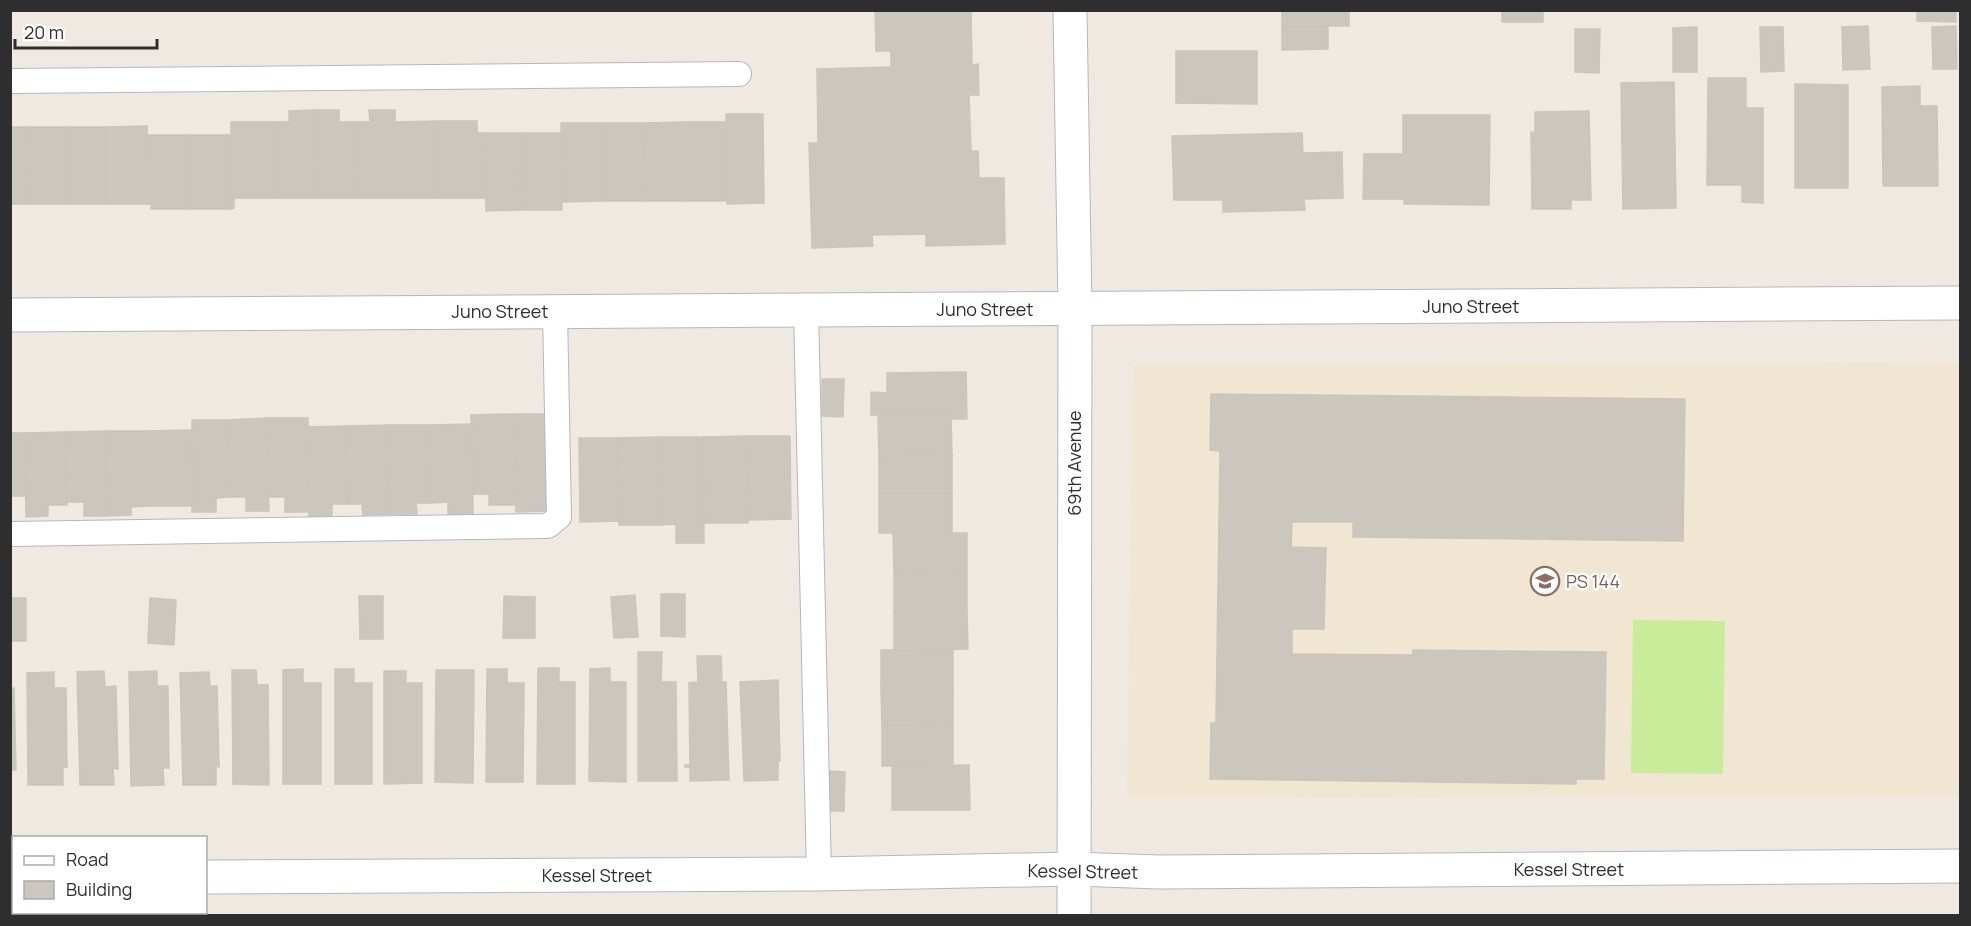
<svg xmlns="http://www.w3.org/2000/svg" width="1971" height="926" font-family="Manrope,sans-serif">
<style>
.education{fill:#f0e6d1}
.pitch{fill:#c9ec9a}
.building{fill:#cbc7bf;stroke:#cbc5ba;stroke-width:1.5}
.lines{fill:none;stroke-linecap:round;stroke-linejoin:round}
.service-casing{stroke:#b4b7c1;stroke-width:26}
.minor-casing{stroke:#b4b7c1;stroke-width:35}
.service{stroke:#fff;stroke-width:24}
.minor{stroke:#fff;stroke-width:33}
.labels{text-anchor:middle;dominant-baseline:central;stroke-width:4.5;stroke-linejoin:round;paint-order:stroke}
.street-label{font-size:18px;fill:#2e2e2e;stroke:#fff}
.education-label{font-size:18px;fill:#785e54;stroke:#fff;text-anchor:start}
</style>
<rect width="100%" height="100%" fill="#efe9e1"/>
<polygon class="education" points="1960,362 1960,796 1127,798 1133,366"/>
<polygon class="pitch" points="1633,620 1725,621 1723,774 1631,773"/>
<g class="building">
<polygon points="875,10 971,10 972,65 978,64 979,95 969,95 971,151 978,151 979,178 1004,178 1005,244 926,246 926,234 872,235 873,246 812,248 809,143 818,143 817,69 891,67 891,51 876,51"/>
<rect x="1282" y="10" width="67" height="16"/>
<rect x="1502" y="10" width="20" height="12"/>
<rect x="1522" y="10" width="21" height="12"/>
<polygon points="1917,10 1956,10 1956,22 1917,21"/>
<polygon points="1282,26 1328,26 1328,49 1282,50"/>
<polygon points="1868,26 1870,69 1843,70 1842,27"/>
<polygon points="1956,26 1957,69 1933,69 1932,27"/>
<polygon points="1697,27 1697,72 1673,72 1673,28"/>
<polygon points="1760,27 1783,27 1784,71 1761,72"/>
<polygon points="1575,29 1600,29 1599,73 1575,72"/>
<polygon points="1176,51 1257,51 1257,104 1176,103"/>
<polygon points="1708,78 1746,78 1746,108 1763,108 1763,203 1742,202 1742,185 1707,185"/>
<polygon points="1674,82 1676,208 1623,209 1621,83"/>
<polygon points="1795,84 1848,85 1848,188 1795,188"/>
<polygon points="1920,86 1920,106 1937,106 1938,186 1883,186 1882,87"/>
<polygon points="313,110 314,198 273,198 273,122 289,122 289,111"/>
<polygon points="313,110 339,110 339,122 353,122 354,198 314,198"/>
<polygon points="369,110 395,110 395,198 354,198 353,122 370,122"/>
<polygon points="1589,111 1591,200 1571,200 1571,209 1532,209 1531,132 1535,133 1535,112"/>
<polygon points="726,114 763,114 764,203 727,204"/>
<polygon points="1403,115 1490,115 1489,205 1404,204 1404,199 1363,199 1364,154 1403,154"/>
<polygon points="439,121 439,198 395,198 395,122"/>
<polygon points="439,121 477,121 477,133 485,133 485,198 439,198"/>
<polygon points="231,122 273,122 273,198 234,198 234,208 231,209"/>
<polygon points="684,122 684,201 644,201 643,123"/>
<rect x="684" y="122" width="43" height="79"/>
<polygon points="561,123 601,123 601,201 562,202"/>
<polygon points="601,123 643,123 644,201 601,201"/>
<polygon points="147,126 148,204 106,204 106,127"/>
<polygon points="10,127 27,127 28,204 10,204"/>
<polygon points="27,127 65,127 65,204 28,204"/>
<rect x="65" y="127" width="41" height="77"/>
<polygon points="485,133 521,133 520,210 486,211"/>
<polygon points="521,133 561,133 562,210 520,210"/>
<polygon points="1302,133 1303,153 1342,152 1343,198 1304,199 1305,210 1223,212 1223,200 1174,200 1172,136"/>
<polygon points="148,135 191,135 191,209 151,209 151,204 148,204"/>
<rect x="191" y="135" width="40" height="74"/>
<polygon points="966,372 967,419 952,419 951,415 871,415 871,392 887,393 887,373"/>
<polygon points="822,379 844,379 843,417 822,416"/>
<polygon points="1211,394 1685,399 1683,541 1353,537 1353,522 1292,522 1291,547 1326,548 1324,629 1292,629 1292,654 1413,655 1413,650 1606,652 1604,779 1576,779 1576,784 1210,779 1211,723 1216,723 1220,451 1210,450"/>
<polygon points="515,414 516,505 489,505 489,494 472,494 471,415"/>
<polygon points="515,414 549,414 550,511 516,512"/>
<polygon points="878,415 951,415 952,455 879,456"/>
<polygon points="267,418 269,511 246,511 246,497 228,497 227,420"/>
<polygon points="267,418 308,418 309,512 285,512 285,497 268,497"/>
<polygon points="192,420 227,420 228,497 216,498 216,512 192,512"/>
<polygon points="472,424 473,515 448,515 448,502 431,503 430,425"/>
<polygon points="388,425 389,514 363,515 362,504 347,504 346,426"/>
<polygon points="388,425 430,425 431,503 416,503 417,514 389,514"/>
<polygon points="346,426 347,504 332,504 332,516 309,516 308,427"/>
<polygon points="192,430 193,506 148,506 148,431"/>
<polygon points="106,431 107,516 84,516 84,502 66,502 65,432"/>
<polygon points="106,431 148,431 148,506 131,507 131,515 107,516"/>
<polygon points="65,432 67,505 48,505 48,516 26,517 25,433"/>
<polygon points="10,433 25,433 26,496 10,496"/>
<polygon points="747,436 748,523 704,523 703,437"/>
<polygon points="747,436 790,436 791,519 748,520"/>
<polygon points="660,437 661,525 619,525 618,438"/>
<polygon points="660,437 703,437 704,543 676,543 676,524 661,525"/>
<polygon points="579,438 618,438 619,521 580,522"/>
<polygon points="952,455 952,494 879,494 879,456"/>
<rect x="879" y="494" width="73" height="39"/>
<polygon points="893,533 967,533 967,571 894,572"/>
<polygon points="967,571 967,612 894,612 894,572"/>
<polygon points="661,594 685,594 685,637 661,636"/>
<polygon points="635,595 638,637 614,638 611,597"/>
<polygon points="359,596 383,596 383,639 360,639"/>
<polygon points="504,596 535,597 535,638 503,638"/>
<rect x="10" y="598" width="16" height="43"/>
<polygon points="150,598 176,600 174,645 148,643"/>
<polygon points="894,612 967,612 968,649 894,650"/>
<polygon points="953,649 953,688 881,688 881,650"/>
<polygon points="638,652 662,652 661,682 676,682 677,781 638,781"/>
<polygon points="697,656 721,656 722,682 726,682 729,780 690,781 690,767 685,767 685,765 690,765 689,683 698,682"/>
<polygon points="538,668 559,668 559,682 575,682 575,784 537,784"/>
<polygon points="610,668 610,682 626,682 626,782 589,781 590,669"/>
<polygon points="303,669 303,683 321,683 321,784 283,784 283,670"/>
<polygon points="335,669 354,669 354,683 372,683 372,784 335,784"/>
<polygon points="487,669 507,669 507,683 524,683 523,782 486,782"/>
<polygon points="232,670 256,670 257,685 268,685 269,785 233,784"/>
<polygon points="436,670 474,670 473,783 435,782"/>
<polygon points="104,671 105,687 116,686 118,769 113,768 114,785 80,785 77,672"/>
<polygon points="157,671 157,686 168,686 169,768 163,768 164,785 131,786 129,672"/>
<polygon points="384,671 406,671 406,683 422,683 422,783 384,784"/>
<polygon points="54,672 54,688 66,688 67,767 63,767 63,785 28,785 27,673"/>
<polygon points="209,672 210,686 217,686 219,767 216,766 216,785 183,785 180,673"/>
<polygon points="778,680 780,761 778,761 778,780 744,781 740,682"/>
<polygon points="10,688 14,688 16,770 11,770 10,787"/>
<polygon points="881,688 953,688 953,727 882,726"/>
<polygon points="882,726 953,727 953,765 882,766"/>
<polygon points="969,765 970,810 892,810 892,766"/>
<polygon points="827,771 845,772 844,811 826,811"/>
</g>
<g class="lines">
<g class="service-casing">
<g id="service">
<polyline points="10,81 739,74"/>
<polyline points="806,310 819,874"/>
<polyline points="10,534 548,526 559,517 555,311"/>
</g>
</g>
<g class="minor-casing">
<g id="minor">
<polyline points="1070,10 1075,308 1074,916"/>
<polyline points="10,315 1960,303"/>
<polyline points="206,877 819,874 1074,869 1159,872 1960,866"/>
<polyline points="10,878 14,878"/>
</g>
</g>
<use href="#service" class="service"/>
<use href="#minor" class="minor"/>
</g>
<defs>
<g id="school-ring" transform="scale(1.5)"><circle r="9.5" fill="#fff" stroke="#8d6e63" stroke-width="1.5"/><path d="M0-5L7-2L0 1L-7-2ZM-4 1L0 2.5L4 1V4Q0 6-4 4Z" fill="#8d6e63"/></g>
</defs>
<g fill-rule="evenodd">
<use href="#school-ring" x="1545" y="581"/>
</g>
<g class="labels">
<g class="street-label">
<text x="1471" y="306">Juno Street</text>
<text x="985" y="309">Juno Street</text>
<text x="500" y="311">Juno Street</text>
<text transform="translate(1074 463) rotate(-90)">69th Avenue</text>
<text x="1569" y="869">Kessel Street</text>
<text transform="translate(1083 871) rotate(1)">Kessel Street</text>
<text x="597" y="875">Kessel Street</text>
</g>
<g class="education-label">
<text x="1566" y="581">PS 144</text>
</g>
</g>
<rect width="1971" height="926" fill="none" stroke="#2e2e2e" stroke-width="24"/>
<rect x="12" y="836" width="195" height="78" fill="#ffffff" stroke="#ababab" stroke-width="1.5"/>
<rect x="24" y="856" width="30" height="9" fill="#ffffff" stroke="#ababab" stroke-width="1.5"/>
<text x="66" y="866" font-size="18" fill="#2e2e2e">Road</text>
<rect x="24" y="881" width="30" height="18" fill="#cbc7bf" stroke="#ababab" stroke-width="1.5"/>
<text x="66" y="896" font-size="18" fill="#2e2e2e">Building</text>
<path d="M15 39v9h142v-9" fill="none" stroke="#2e2e2e" stroke-width="3"/>
<text x="24" y="39" font-size="18" fill="#2e2e2e" stroke="#ffffff" stroke-width="4.5" paint-order="stroke">20 m</text>
</svg>
